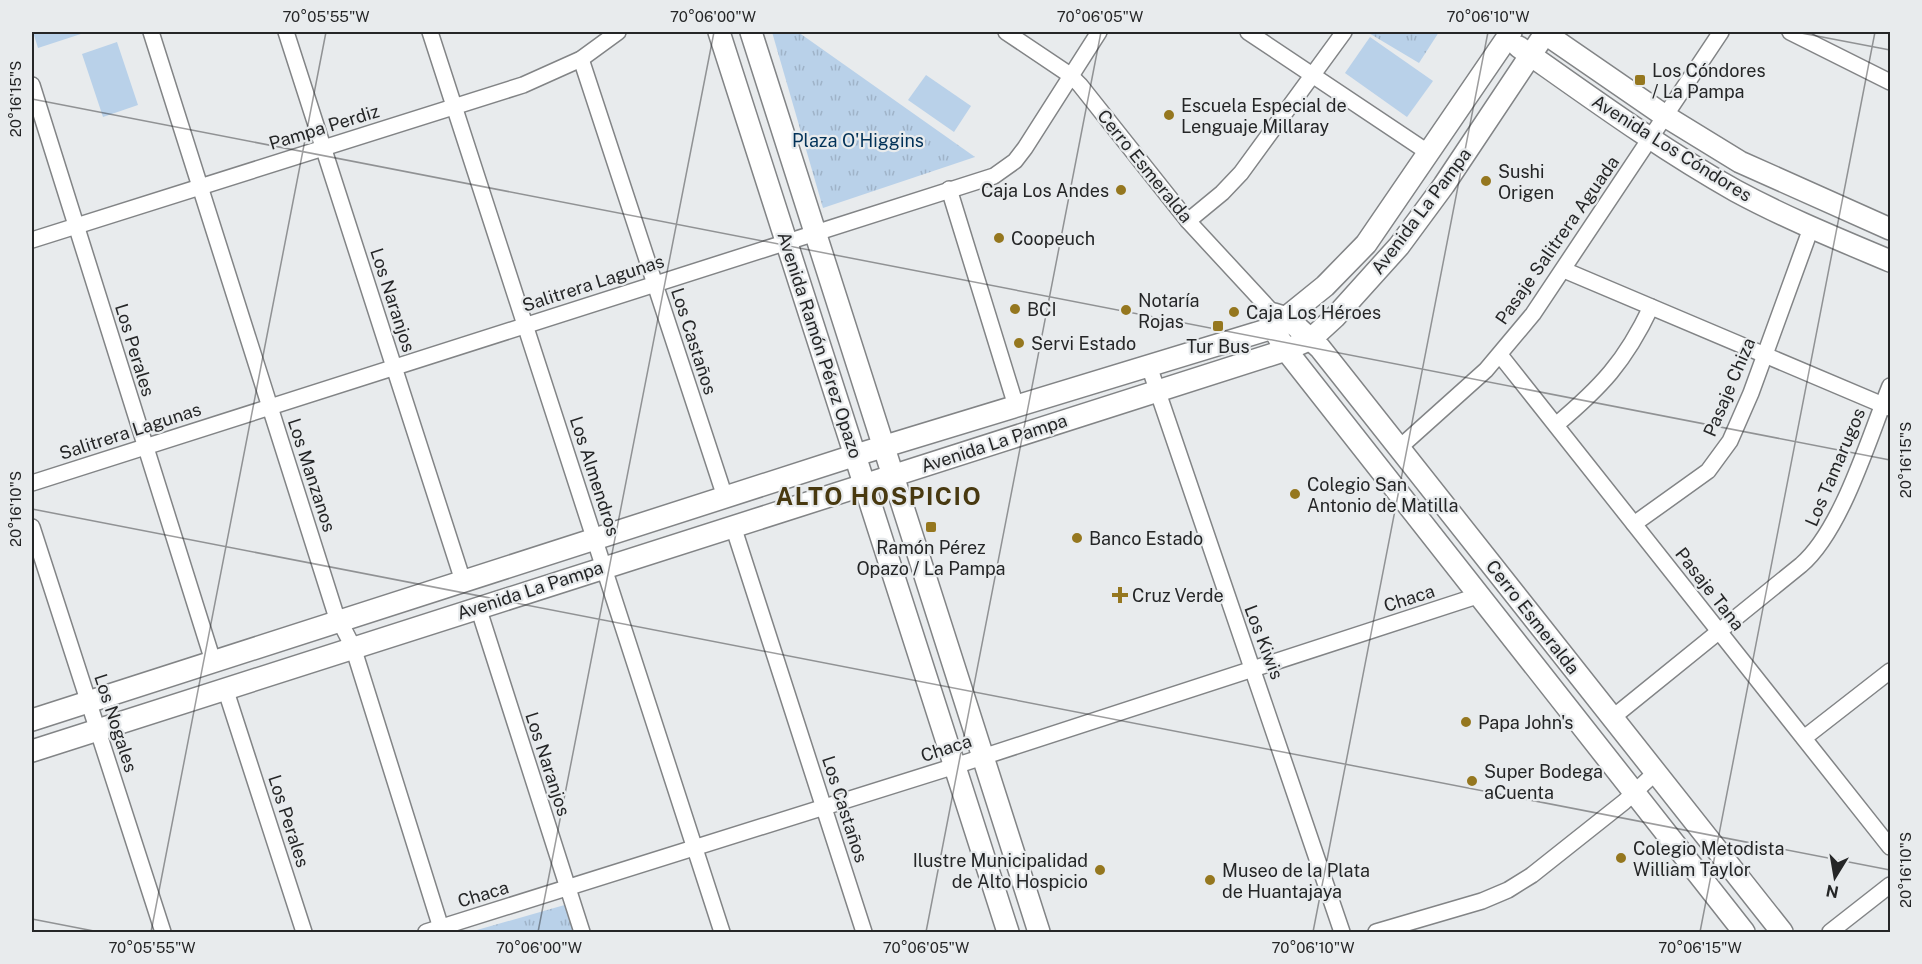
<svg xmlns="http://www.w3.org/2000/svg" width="1922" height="964" font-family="'Public Sans',sans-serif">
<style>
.grass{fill:url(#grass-tufts)}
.pitch{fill:#b9d1e9}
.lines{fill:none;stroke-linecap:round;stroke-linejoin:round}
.street-casing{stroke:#828486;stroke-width:18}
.secondary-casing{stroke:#828486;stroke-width:24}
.street{stroke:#fff;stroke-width:15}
.secondary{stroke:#fff;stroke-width:21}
.ticks{fill:none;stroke:#252627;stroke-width:1.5;stroke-opacity:0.45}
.poi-dot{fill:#95771f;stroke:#e8ebed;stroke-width:2}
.labels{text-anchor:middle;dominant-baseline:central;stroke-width:4.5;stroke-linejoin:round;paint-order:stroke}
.poi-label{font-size:18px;fill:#252627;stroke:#e8ebed;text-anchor:start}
.street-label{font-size:18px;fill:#252627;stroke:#e8ebed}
.park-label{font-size:18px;fill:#023258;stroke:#e8ebed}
.district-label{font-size:24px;font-weight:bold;letter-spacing:1.5px;fill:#483910;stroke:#e8ebed}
.neatline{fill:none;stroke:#252627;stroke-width:2}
.ticks-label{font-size:15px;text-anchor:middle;fill:#252627}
</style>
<defs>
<pattern id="grass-tufts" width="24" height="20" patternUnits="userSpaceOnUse" patternTransform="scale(1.5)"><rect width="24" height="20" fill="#b9d1e9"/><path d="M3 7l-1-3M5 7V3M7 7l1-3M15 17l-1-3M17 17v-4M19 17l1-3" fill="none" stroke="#9fb3c8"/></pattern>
</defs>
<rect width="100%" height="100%" fill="#e8ebed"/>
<g class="grass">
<polygon points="772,32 798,32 975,157 823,208"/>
<polygon points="1367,32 1439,32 1419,63"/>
<polygon points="568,904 577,932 470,932"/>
</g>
<g class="pitch">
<polygon points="33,32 87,32 38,48"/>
<polygon points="1370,37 1433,81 1407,117 1345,73"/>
<polygon points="117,42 138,105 103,117 82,54"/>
<polygon points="926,75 971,106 954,132 908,100"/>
</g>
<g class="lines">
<g class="street-casing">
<g id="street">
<polyline points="151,32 335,612 353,647 441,928"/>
<polyline points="286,32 463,581"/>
<polyline points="430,32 722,932"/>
<polyline points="1006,32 1070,75 1080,85 1188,221 1274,314"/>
<polyline points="1248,32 1429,153"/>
<polyline points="1790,32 1890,82"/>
<polyline points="581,59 725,497"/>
<polyline points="32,85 213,661"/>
<polyline points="949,189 1016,406"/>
<polyline points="1188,221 1222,193 1241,173 1344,32"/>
<polyline points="32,240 523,85 581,59 618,32"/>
<polyline points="1564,270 1890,408"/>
<polyline points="1500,355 1890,847"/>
<polyline points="1149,366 1342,932"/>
<path d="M 1556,425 C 1601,387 1625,362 1651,307"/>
<polyline points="1399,448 1486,370 1533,314 1721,32"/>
<polyline points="32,483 994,176 1015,161 1025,148 1099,32"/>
<polyline points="1634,524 1708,471 1730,441 1751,393 1811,228"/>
<polyline points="733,526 864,932"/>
<polyline points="32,527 163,932"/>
<polyline points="478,607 582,932"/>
<polyline points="225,688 304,932"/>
<path d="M 1612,718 L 1801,565 C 1842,530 1869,437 1890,386"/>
<polyline points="1804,738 1890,671"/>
<polyline points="426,932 955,766 1477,596"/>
<polyline points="1376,932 1482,901 1508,890 1532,875 1624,802 1655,773"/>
<polyline points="1830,932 1890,885"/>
</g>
</g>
<g class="secondary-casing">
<g id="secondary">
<polyline points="719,32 1008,932"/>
<polyline points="751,32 1039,932"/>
<polyline points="1543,32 1665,116 1740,162 1890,229"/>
<path d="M 1519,47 C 1590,97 1661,149 1736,191 C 1786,218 1838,239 1890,261"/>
<polyline points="32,720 856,455 1273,328 1325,286 1366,244 1511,32"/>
<polyline points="32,751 1286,350 1311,339 1335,317 1399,246 1444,185 1546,32"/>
<polyline points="1744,932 1286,350 1273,328 1274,314 1287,318 1320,348 1782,932"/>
</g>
</g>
<use href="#street" class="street"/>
<use href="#secondary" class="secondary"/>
</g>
<path class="ticks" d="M 1796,32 L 1890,50M 32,99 L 1890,460M 32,509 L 1890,870M 32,919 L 99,932M 151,932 L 326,32M 538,932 L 714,32M 926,932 L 1101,32M 1313,932 L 1488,32M 1700,932 L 1875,32"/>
<g class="poi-dot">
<rect x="1634" y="74" width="12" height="12" rx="3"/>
<circle cx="1169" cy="115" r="6"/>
<circle cx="1486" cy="181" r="6"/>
<circle cx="1121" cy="190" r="6"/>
<circle cx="999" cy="238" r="6"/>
<circle cx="1015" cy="309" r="6"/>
<circle cx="1126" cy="310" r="6"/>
<circle cx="1234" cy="312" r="6"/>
<rect x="1212" y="320" width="12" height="12" rx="3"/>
<circle cx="1019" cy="343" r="6"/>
<circle cx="1295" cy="494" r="6"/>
<rect x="925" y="521" width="12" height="12" rx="3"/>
<circle cx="1077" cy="538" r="6"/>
<path d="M1117 586h6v6h6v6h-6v6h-6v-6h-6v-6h6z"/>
<circle cx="1466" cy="722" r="6"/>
<circle cx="1472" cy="781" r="6"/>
<circle cx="1621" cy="858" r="6"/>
<circle cx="1100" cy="870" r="6"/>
<circle cx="1210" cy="880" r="6"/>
</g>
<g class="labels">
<g class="poi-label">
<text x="1652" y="70">Los Cóndores<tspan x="1652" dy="21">/ La Pampa</tspan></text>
<text x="1181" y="105">Escuela Especial de<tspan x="1181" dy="21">Lenguaje Millaray</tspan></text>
<text x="1498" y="171">Sushi<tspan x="1498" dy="21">Origen</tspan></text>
<text x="1109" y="190" text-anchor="end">Caja Los Andes</text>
<text x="1011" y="238">Coopeuch</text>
<text x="1138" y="300">Notaría<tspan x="1138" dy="21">Rojas</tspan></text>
<text x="1027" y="309">BCI</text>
<text x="1246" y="312">Caja Los Héroes</text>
<text x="1031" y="343">Servi Estado</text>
<text x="1218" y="346" text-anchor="middle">Tur Bus</text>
<text x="1307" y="484">Colegio San<tspan x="1307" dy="21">Antonio de Matilla</tspan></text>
<text x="1089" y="538">Banco Estado</text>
<text x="931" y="547" text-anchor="middle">Ramón Pérez<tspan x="931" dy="21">Opazo / La Pampa</tspan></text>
<text x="1132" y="595">Cruz Verde</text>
<text x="1478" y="722">Papa John's</text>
<text x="1484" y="771">Super Bodega<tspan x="1484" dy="21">aCuenta</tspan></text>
<text x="1633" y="848">Colegio Metodista<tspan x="1633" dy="21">William Taylor</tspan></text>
<text x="1088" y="860" text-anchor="end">Ilustre Municipalidad<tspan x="1088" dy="21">de Alto Hospicio</tspan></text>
<text x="1222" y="870">Museo de la Plata<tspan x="1222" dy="21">de Huantajaya</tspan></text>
</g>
<g class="street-label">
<text transform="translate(324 127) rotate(-17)">Pampa Perdiz</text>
<text transform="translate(1672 148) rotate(32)">Avenida Los Cóndores</text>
<text transform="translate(1145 166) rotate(51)">Cerro Esmeralda</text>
<text transform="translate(1421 211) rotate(-53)">Avenida La Pampa</text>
<text transform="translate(1557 240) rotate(-55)">Pasaje Salitrera Aguada</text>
<text transform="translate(593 283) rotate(-18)">Salitrera Lagunas</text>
<text transform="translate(393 300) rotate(72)">Los Naranjos</text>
<text transform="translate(694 341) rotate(72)">Los Castaños</text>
<text transform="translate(820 345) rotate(72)">Avenida Ramón Pérez Opazo</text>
<text transform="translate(135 350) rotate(73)">Los Perales</text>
<text transform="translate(1729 387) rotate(-67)">Pasaje Chiza</text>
<text transform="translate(130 431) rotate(-18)">Salitrera Lagunas</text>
<text transform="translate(994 443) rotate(-18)">Avenida La Pampa</text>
<text transform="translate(1835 467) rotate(-67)">Los Tamarugos</text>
<text transform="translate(312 475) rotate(72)">Los Manzanos</text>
<text transform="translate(595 476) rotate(72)">Los Almendros</text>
<text transform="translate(1710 589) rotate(52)">Pasaje Tana</text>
<text transform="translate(530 590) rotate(-18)">Avenida La Pampa</text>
<text transform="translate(1409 598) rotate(-18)">Chaca</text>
<text transform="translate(1533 617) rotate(52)">Cerro Esmeralda</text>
<text transform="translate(1264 642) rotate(69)">Los Kiwis</text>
<text transform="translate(116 723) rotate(72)">Los Nogales</text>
<text transform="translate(946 748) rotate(-18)">Chaca</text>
<text transform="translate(548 764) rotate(72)">Los Naranjos</text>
<text transform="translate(845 809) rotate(72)">Los Castaños</text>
<text transform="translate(289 821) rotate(72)">Los Perales</text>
<text transform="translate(483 894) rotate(-17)">Chaca</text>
</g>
<g class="park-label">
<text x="858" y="140">Plaza O'Higgins</text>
</g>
<g class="district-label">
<text x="879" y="496">ALTO HOSPICIO</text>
</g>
</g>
<rect width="1922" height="964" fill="none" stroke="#e8ebed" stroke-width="66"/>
<g transform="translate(1835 877) rotate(191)" stroke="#e8ebed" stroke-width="4.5" paint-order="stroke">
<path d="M0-4.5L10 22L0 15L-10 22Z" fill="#252627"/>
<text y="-9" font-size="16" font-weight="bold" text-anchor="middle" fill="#252627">N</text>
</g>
<rect x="33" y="33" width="1856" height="898" class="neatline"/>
<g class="ticks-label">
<text x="326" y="22">70°05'55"W</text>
<text x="713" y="22">70°06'00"W</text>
<text x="1100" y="22">70°06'05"W</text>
<text x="1488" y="22">70°06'10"W</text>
<text transform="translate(16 99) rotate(-90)" y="5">20°16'15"S</text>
<text transform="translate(1906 460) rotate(-90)" y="5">20°16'15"S</text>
<text transform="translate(16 509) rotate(-90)" y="5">20°16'10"S</text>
<text transform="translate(1906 870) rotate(-90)" y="5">20°16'10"S</text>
<text x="152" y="953">70°05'55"W</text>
<text x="539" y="953">70°06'00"W</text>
<text x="926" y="953">70°06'05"W</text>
<text x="1313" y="953">70°06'10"W</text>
<text x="1700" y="953">70°06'15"W</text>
</g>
</svg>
